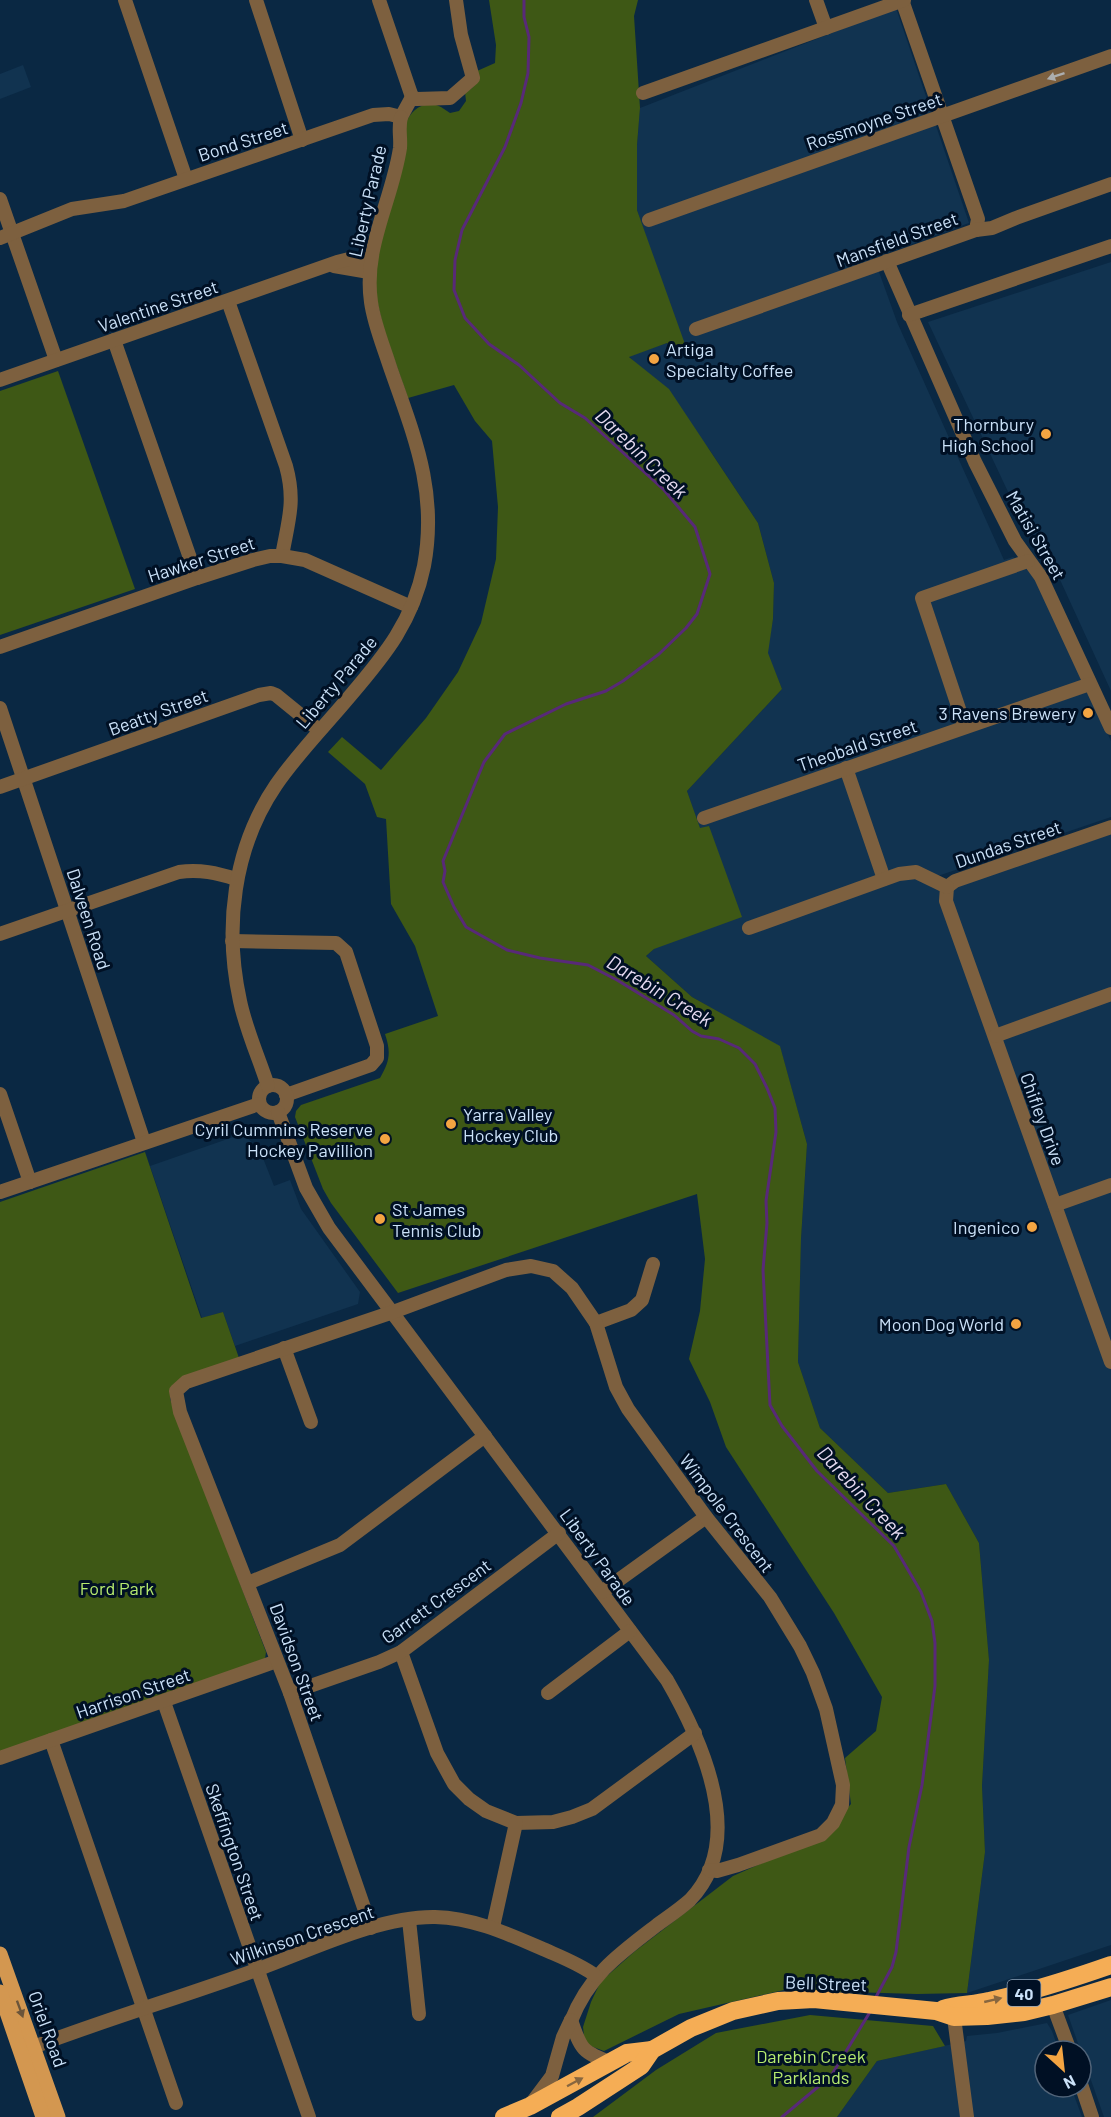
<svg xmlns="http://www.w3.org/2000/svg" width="1111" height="2117" font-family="Barlow,sans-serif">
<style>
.built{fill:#113350}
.green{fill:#3e5815}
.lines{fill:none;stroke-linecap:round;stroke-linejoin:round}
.stream{stroke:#582978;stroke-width:3}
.minor{stroke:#7d603f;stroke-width:14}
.major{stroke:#d39750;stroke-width:15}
.highway{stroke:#f5ad55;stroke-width:18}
.oneway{fill:#acaeaf}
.oneway2{fill:#87663f}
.oneway3{fill:#6a543a}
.poi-dot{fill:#f3a442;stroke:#001024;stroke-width:2}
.labels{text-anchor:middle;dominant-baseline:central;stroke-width:6;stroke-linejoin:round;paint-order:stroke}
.shield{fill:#001024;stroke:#8ea3b9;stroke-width:1.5}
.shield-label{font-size:16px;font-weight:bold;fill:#cbe2f9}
.street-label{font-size:18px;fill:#cbe2f9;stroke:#001024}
.poi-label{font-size:18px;fill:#cbe2f9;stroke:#001024;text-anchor:end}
.park-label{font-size:18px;fill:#b6eb6f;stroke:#001024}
.water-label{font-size:20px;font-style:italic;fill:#e6dbf1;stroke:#001024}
</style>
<rect width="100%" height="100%" fill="#0a2843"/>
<g class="built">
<polygon points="896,8 969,223 874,258 897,322 1004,560 1013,557 1033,575 1111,741 1111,817 920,882 950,889 1111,834 1111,1945 967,1993 985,1852 982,1786 989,1660 979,1543 946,1484 888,1493 820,1428 798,1362 801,1239 807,1144 780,1047 692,997 646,956 654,949 710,831 709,826 700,829 687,791 782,689 767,653 773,619 774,583 758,523 709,449 629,356 667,343 645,234 637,210 637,145 640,108"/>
<polygon points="23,65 31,87 0,99 0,74"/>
<polygon points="1111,262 1111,691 1045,547 1035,549 928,322"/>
<polygon points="242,1134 259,1148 274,1186 290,1180 301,1209 360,1292 358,1304 235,1346 223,1312 202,1318 150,1166"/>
<polygon points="1111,2000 1111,2117 1104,2117 1068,2015"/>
<polygon points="1047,2023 1052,2031 1059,2051 1045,2051 1045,2087 1071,2087 1082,2117 837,2117 877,2061 966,2041 967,2036 997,2033"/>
</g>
<g class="green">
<path d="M 489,0 L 638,0 L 634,16 L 640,108 L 637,145 L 637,210 L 686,347 L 675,351 L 667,343 L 629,357 L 669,389 L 758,523 L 774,583 L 773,619 L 768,653 L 782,689 L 687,791 L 700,828 L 709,826 L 742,917 L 654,949 L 646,956 L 692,997 L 780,1046 L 807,1144 L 801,1239 L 798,1362 L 820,1428 L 888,1493 L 946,1484 L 979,1543 L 989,1660 L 982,1786 L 985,1852 L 967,1993 L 917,1994 L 784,1990 L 679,2014 L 604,2051 L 585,2044 L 583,2027 L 591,2002 L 600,1983 L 607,1976 L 634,1952 L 733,1876 L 821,1837 L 851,1804 L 845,1758 L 876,1731 L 882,1697 L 834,1613 L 726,1447 L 710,1402 L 689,1359 L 700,1311 L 705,1259 L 697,1194 L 398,1293 L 331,1203 L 323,1189 L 295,1117 L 296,1111 L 301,1105 L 380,1078 C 390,1061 391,1052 385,1034 L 438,1016 L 415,946 L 391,904 L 386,819 L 377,817 L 365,784 L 328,752 L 342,737 L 381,770 L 426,718 L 458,672 L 481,623 L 496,559 L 498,507 L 492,441 L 475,421 L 454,385 L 408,398 L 384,330 L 375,292 L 377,259 L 405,124 C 411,110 425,98 441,107 C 444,109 447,111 450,113 L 459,111 L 466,101 L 465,92 C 476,88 476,82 477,71 L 495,63 L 496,45 Z"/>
<polygon points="58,371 135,589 0,635 0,391"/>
<polygon points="145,1152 201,1318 223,1312 239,1358 170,1391 170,1399 266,1652 265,1659 0,1755 0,1202"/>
<polygon points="810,2015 933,2026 945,2046 877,2061 837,2117 593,2117 656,2070 716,2033"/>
</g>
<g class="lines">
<g class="stream">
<polyline points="524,0 524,17 529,37 528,73 521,103 505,147 462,230 455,260 454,290 465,318 489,344 519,365 560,403 585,418 664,490 695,527 710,574 697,614 686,628 659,654 623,681 606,691 566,704 505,734 484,762 443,861 445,871 443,882 454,907 466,927 507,950 540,958 588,965 617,980 674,1015 692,1031 701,1036 719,1039 739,1048 755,1064 767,1088 775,1108 776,1132 766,1201 767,1223 763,1270 770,1405 782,1426 817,1471 894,1546 921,1592 932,1621 935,1643 935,1686 922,1785 909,1847 896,1952 892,1967 876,1997"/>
<polyline points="782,2117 831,2076 870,2012"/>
</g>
<g class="minor">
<polyline points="125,0 186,179"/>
<polyline points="256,0 302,140"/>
<polyline points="379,0 412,97"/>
<polyline points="816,0 826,28"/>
<polyline points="902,0 978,219 976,230"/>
<polyline points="643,93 904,0"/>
<polyline points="0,199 56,360"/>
<polyline points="649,220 1111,56"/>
<polyline points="0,238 72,209 124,201 373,115 389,114 401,117 412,97 417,99 450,98 473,78 461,35 456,0"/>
<polyline points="887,261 975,462 1015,541 1041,577 1111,728"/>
<polyline points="334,266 369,272"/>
<path d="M 228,301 L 286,466 C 296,502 288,521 282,556"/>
<polyline points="909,315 1111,246"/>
<polyline points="696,329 976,230 992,228 1016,218 1111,184"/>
<polyline points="114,340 197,578"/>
<polyline points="0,380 337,262 349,259 370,259"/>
<polyline points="0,647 197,578 253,560 270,556 282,556 305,560 411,607"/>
<polyline points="0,708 144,1142"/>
<polyline points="965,727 922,598 1028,561"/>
<polyline points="846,768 884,879"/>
<polyline points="0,787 259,695 271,693 276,695 319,730"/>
<polyline points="704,818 1090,684"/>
<polyline points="947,887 946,901 1111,1362"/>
<polyline points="947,887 955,881 1111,827"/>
<polyline points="749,928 899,874 916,872 947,887"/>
<path d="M 0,934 L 179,872 C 200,869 217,873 236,879"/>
<polyline points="232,941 336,943 346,952 377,1046 377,1058 371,1065 286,1095"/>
<polyline points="995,1036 1111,994"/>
<circle cx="273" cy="1099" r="14"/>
<path d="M 268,1086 C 259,1058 246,1030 240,1001 C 224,928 233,848 276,785 C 298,753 325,726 350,696 C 385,655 413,621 424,566 C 438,491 414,436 390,367 C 383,345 374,324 371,302 C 363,247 392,201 400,148 C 401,137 398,128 401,117"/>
<polyline points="0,1094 30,1182"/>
<path d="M 278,1112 L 306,1188 L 329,1228 L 667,1680 C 701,1739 748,1840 690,1900 C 680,1909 668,1917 657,1925 C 619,1954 589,1975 571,2021"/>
<polyline points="0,1192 259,1104"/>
<polyline points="1055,1205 1111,1185"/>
<polyline points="596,1323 631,1310 642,1300 653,1264"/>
<polyline points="284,1348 311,1422"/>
<polyline points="248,1583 340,1545 485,1436"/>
<polyline points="602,1592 706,1517"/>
<polyline points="401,1652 437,1753 454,1784 469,1799 486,1811 516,1823 553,1822 572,1817 592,1809 695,1733"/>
<polyline points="290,1693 379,1662 401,1652 559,1533"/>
<polyline points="548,1693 630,1631"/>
<polyline points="164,1702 309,2117"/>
<polyline points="51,1740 176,2103"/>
<polyline points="0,1758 277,1661"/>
<polyline points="409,1920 419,2014"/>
<polyline points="493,1927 516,1823"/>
<polyline points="371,1928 290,1693 180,1412 176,1391 186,1382 393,1312 506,1270 531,1266 553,1271 572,1288 596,1323 616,1387 628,1409 706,1517 770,1597 800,1646 813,1673 826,1709 843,1785 842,1805 833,1823 821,1835 738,1865 717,1871 709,1870"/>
<polyline points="1053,2005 1070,2051"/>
<polyline points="954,2017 967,2117"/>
<path d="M 571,2020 C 581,2050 582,2052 612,2063"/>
<path d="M 23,2051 C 100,2021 179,1998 256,1970 C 309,1951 379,1916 435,1917 C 474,1918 508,1934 543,1949 C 561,1957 580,1964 596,1976"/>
<polyline points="1081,2084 1092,2117"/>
<polyline points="531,2104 552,2076 563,2037 571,2020"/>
</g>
<g class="major">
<polyline points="0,1954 58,2117"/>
<polyline points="0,1992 43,2117"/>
</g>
<g class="highway">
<path d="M 943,2009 C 958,2004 974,2005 989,2001 C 1031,1992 1071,1979 1111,1965"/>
<polyline points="504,2117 530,2106 627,2053 652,2050"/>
<polyline points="560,2117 578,2107 641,2066 652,2050 691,2028 733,2011 778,2001 814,1999 936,2011 954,2017 987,2016 1024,2012 1053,2005 1111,1987"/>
</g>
</g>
<defs><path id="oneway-solid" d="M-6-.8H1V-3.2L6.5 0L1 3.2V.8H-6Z" transform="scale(1.5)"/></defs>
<use class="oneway" href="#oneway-solid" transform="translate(1056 76) rotate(161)"/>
<g class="oneway2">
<use href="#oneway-solid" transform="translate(993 2000) rotate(-13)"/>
<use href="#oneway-solid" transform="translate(575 2082) rotate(-28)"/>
</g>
<use class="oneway3" href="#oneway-solid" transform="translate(20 2009) rotate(70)"/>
<g class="poi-dot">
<circle cx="654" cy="359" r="6"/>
<circle cx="1046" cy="434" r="6"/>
<circle cx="1088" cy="713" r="6"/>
<circle cx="451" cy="1124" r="6"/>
<circle cx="385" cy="1139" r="6"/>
<circle cx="380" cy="1219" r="6"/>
<circle cx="1032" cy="1227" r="6"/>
<circle cx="1016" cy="1324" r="6"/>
</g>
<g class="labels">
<rect class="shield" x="1007.5" y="1980" width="33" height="26" rx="4.5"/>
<g class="shield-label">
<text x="1024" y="1993">40</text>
</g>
<g class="street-label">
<text transform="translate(874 121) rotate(-19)">Rossmoyne Street</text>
<text transform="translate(243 141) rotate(-18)">Bond Street</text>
<text transform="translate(367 201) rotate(-77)">Liberty Parade</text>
<text transform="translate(897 239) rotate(-20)">Mansfield Street</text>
<text transform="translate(158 306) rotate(-19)">Valentine Street</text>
<text transform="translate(1036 535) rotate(60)">Matisi Street</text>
<text transform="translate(201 559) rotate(-18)">Hawker Street</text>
<text transform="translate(336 682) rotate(-50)">Liberty Parade</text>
<text transform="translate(158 712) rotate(-20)">Beatty Street</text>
<text transform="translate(857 745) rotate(-19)">Theobald Street</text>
<text transform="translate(1008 844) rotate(-19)">Dundas Street</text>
<text transform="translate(89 919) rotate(72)">Dalveen Road</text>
<text transform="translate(1043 1119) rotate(70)">Chifley Drive</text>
<text transform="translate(727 1513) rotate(53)">Wimpole Crescent</text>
<text transform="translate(598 1557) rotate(54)">Liberty Parade</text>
<text transform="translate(436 1601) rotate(-36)">Garrett Crescent</text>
<text transform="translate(297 1662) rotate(70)">Davidson Street</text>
<text transform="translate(133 1693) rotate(-19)">Harrison Street</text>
<text transform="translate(235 1852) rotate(71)">Skeffington Street</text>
<text transform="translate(302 1935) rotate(-19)">Wilkinson Crescent</text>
<text transform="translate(826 1983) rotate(2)">Bell Street</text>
<text transform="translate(48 2029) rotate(70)">Oriel Road</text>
</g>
<g class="poi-label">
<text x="666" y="349" text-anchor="start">Artiga<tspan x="666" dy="21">Specialty Coffee</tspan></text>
<text x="1034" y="424">Thornbury<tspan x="1034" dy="21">High School</tspan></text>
<text x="1076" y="713">3 Ravens Brewery</text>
<text x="463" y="1114" text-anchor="start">Yarra Valley<tspan x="463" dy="21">Hockey Club</tspan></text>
<text x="373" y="1129">Cyril Cummins Reserve<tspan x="373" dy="21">Hockey Pavillion</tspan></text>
<text x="392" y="1209" text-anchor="start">St James<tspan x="392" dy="21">Tennis Club</tspan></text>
<text x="1020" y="1227">Ingenico</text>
<text x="1004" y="1324">Moon Dog World</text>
</g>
<g class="park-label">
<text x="117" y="1588">Ford Park</text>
<text x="811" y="2056">Darebin Creek<tspan x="811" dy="21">Parklands</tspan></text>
</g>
<g class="water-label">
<text transform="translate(642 453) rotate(44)">Darebin Creek</text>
<text transform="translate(660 990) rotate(31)">Darebin Creek</text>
<text transform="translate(862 1492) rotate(47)">Darebin Creek</text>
</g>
</g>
<g transform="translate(1063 2069) rotate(153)"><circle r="28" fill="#001024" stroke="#516479" stroke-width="1.5"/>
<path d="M0-4.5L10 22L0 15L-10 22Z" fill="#f3a442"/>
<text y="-9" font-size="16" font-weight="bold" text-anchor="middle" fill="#cbe2f9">N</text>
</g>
</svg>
